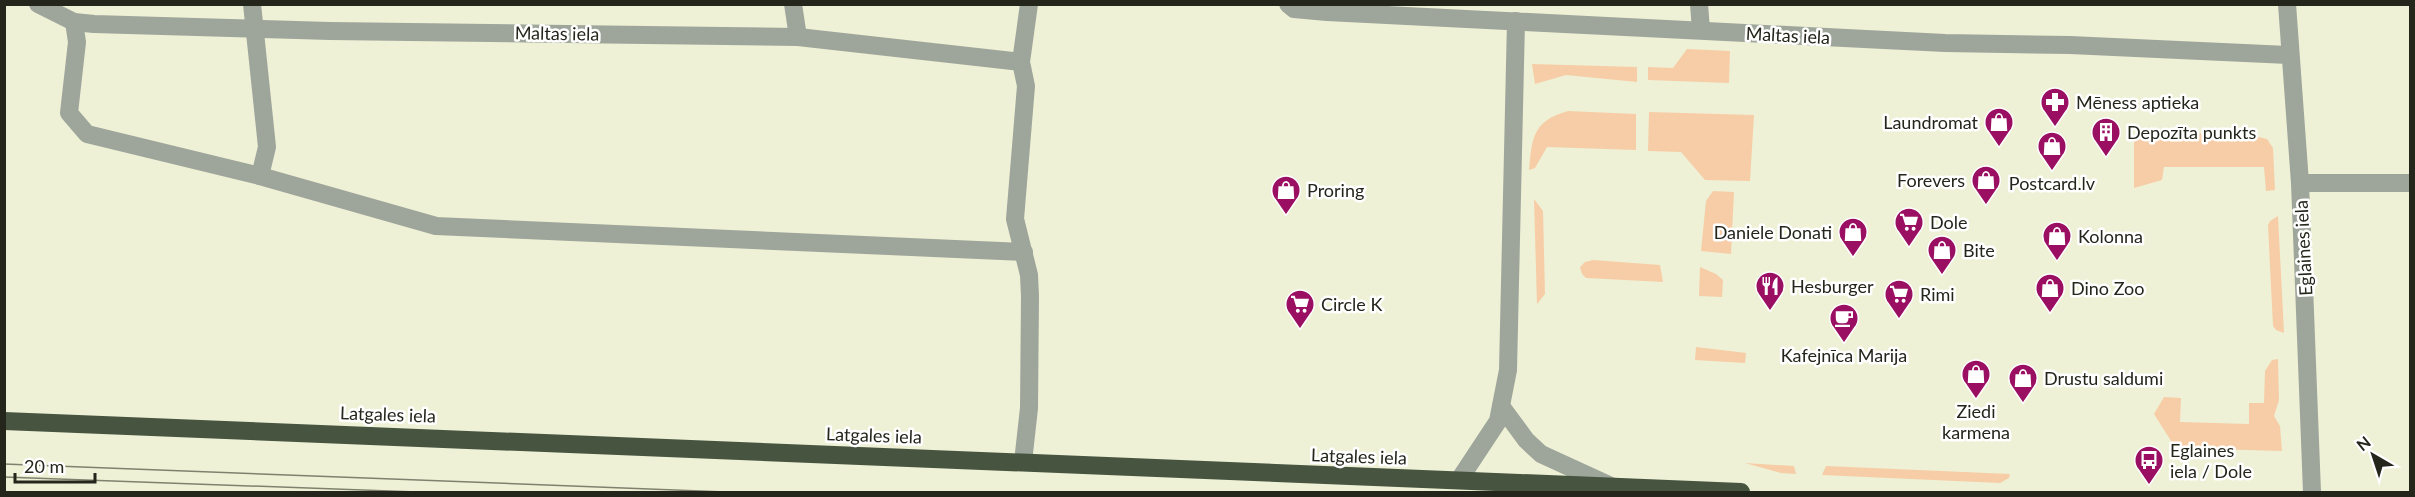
<svg xmlns="http://www.w3.org/2000/svg" width="2415" height="497" font-family="Lato,sans-serif">
<style>
.green{fill:#f7cda7}
.lines{fill:none;stroke-linecap:round;stroke-linejoin:round}
.minor{stroke:#9ea59b;stroke-width:18}
.highway{stroke:#465440;stroke-width:18}
.tram{stroke:#7f816e;stroke-width:1.5}
.labels{text-anchor:middle;dominant-baseline:central;stroke-width:5;stroke-linejoin:round;paint-order:stroke}
.street-label{font-size:18px;fill:#24251b;stroke:#fff}
.poi-label{font-size:18px;fill:#24251b;stroke:#fff;text-anchor:start}
</style>
<rect width="100%" height="100%" fill="#eef1d5"/>
<g class="green">
<polygon points="1687,49 1730,51 1729,83 1648,80 1648,67 1673,68"/>
<polygon points="1532,64 1637,67 1637,82 1566,75 1535,84"/>
<path d="M 1568,111 L 1636,114 L 1636,150 L 1547,147 L 1535,168 L 1529,170 C 1532,137 1533,121 1568,111 Z"/>
<polygon points="1649,112 1754,115 1750,181 1705,180 1681,152 1648,151"/>
<polygon points="2242,133 2267,139 2273,148 2275,190 2266,191 2264,167 2164,167 2162,180 2134,188 2134,138 2139,134"/>
<polygon points="1713,191 1734,192 1731,254 1701,251 1706,201"/>
<polygon points="1534,199 1543,211 1545,294 1537,304"/>
<polygon points="2278,216 2284,333 2276,330 2273,326 2268,225 2270,221"/>
<polygon points="1593,260 1660,265 1663,282 1586,278 1582,274 1580,267 1585,262"/>
<polygon points="1700,267 1716,274 1723,280 1722,297 1699,296"/>
<polygon points="1696,347 1746,353 1745,363 1695,360"/>
<polygon points="2278,359 2279,400 2274,416 2280,426 2282,451 2178,448 2173,444 2154,414 2164,397 2181,398 2180,422 2249,424 2249,403 2264,403 2265,371 2272,360"/>
<polygon points="1745,463 1794,466 1796,474 1781,473"/>
<polygon points="1826,466 2010,474 2009,478 2000,483 1822,475"/>
</g>
<g class="lines">
<g class="minor">
<polyline points="38,4 74,22 94,24 330,31 798,37 1021,62"/>
<polyline points="252,4 267,147 260,176"/>
<polyline points="793,4 798,37"/>
<polyline points="1288,4 1294,9 1327,12 1945,43 2070,45 2290,55"/>
<polyline points="1699,4 1701,30"/>
<polyline points="2287,4 2300,183 2312,492"/>
<polyline points="74,22 77,42 69,113 87,134 260,176 436,226 1024,252"/>
<polyline points="2300,183 2410,183"/>
<polyline points="1501,406 1526,440 1541,454 1613,487"/>
<polyline points="1023,462 1029,408 1030,296 1029,275 1015,219 1026,86 1021,62 1029,4"/>
<polyline points="1459,480 1498,421 1508,370 1516,21"/>
</g>
<polyline class="highway" points="4,421 1741,492"/>
<g class="tram">
<polyline points="4,464 726,492"/>
<polyline points="4,477 417,492"/>
</g>
</g>
<defs>
<g id="pharmacy-pin" transform="scale(1.5)"><path d="M0 17L-7.5 6A9.5 9.5 0 1 1 7.5 6Z" fill="#9a0f62" stroke="#fff"/><path d="M-2-6h4v4h4v4h-4v4h-4v-4h-4v-4h4Z" fill="#fff"/></g>
<g id="shop-pin" transform="scale(1.5)"><path d="M0 17L-7.5 6A9.5 9.5 0 1 1 7.5 6Z" fill="#9a0f62" stroke="#fff"/><path d="M-5-2.5h2.3a2.7 3.5 0 0 1 5.4 0H5L5.5 6h-11ZM-1.5-2.5h3a1.5 2.3 0 0 0-3 0Z" fill="#fff"/></g>
<g id="building-pin" transform="scale(1.5)"><path d="M0 17L-7.5 6A9.5 9.5 0 1 1 7.5 6Z" fill="#9a0f62" stroke="#fff"/><path d="M-4-6H4V6H1V3H-1V6H-4ZM-2.5-4.3h1.7v1.8h-1.7ZM.8-4.3h1.7v1.8H.8ZM-2.5-1h1.7V.8h-1.7ZM.8-1h1.7V.8H.8Z" fill="#fff"/></g>
<g id="supermarket-pin" transform="scale(1.5)"><path d="M0 17L-7.5 6A9.5 9.5 0 1 1 7.5 6Z" fill="#9a0f62" stroke="#fff"/><path d="M-6-5.5h2.5l.6 2H6L4.5 2H-2.5L-4.4-4H-6ZM-1.5 3.2a1.3 1.3 0 1 0 .1 0ZM3 3.2a1.3 1.3 0 1 0 .1 0Z" fill="#fff"/></g>
<g id="restaurant-pin" transform="scale(1.5)"><path d="M0 17L-7.5 6A9.5 9.5 0 1 1 7.5 6Z" fill="#9a0f62" stroke="#fff"/><path d="M-5-6h1v4h1v-4h1v4h1v-4h1v5L-1.5 .5V6h-2V.5L-5-1ZM5-6V6H3V1.5H1.5Q1.5-4 5-6Z" fill="#fff"/></g>
<g id="cafe-pin" transform="scale(1.5)"><path d="M0 17L-7.5 6A9.5 9.5 0 1 1 7.5 6Z" fill="#9a0f62" stroke="#fff"/><path d="M-5.5-4.5H6V0H3Q3 3.5 0 3.5H-2.5Q-5.5 3.5-5.5 0ZM3-3.2v2h1.7v-2ZM-6 4.5H4V6H-6Z" fill="#fff"/></g>
<g id="bus-pin" transform="scale(1.5)"><path d="M0 17L-7.5 6A9.5 9.5 0 1 1 7.5 6Z" fill="#9a0f62" stroke="#fff"/><path d="M-5-6H5V4H4V6H2V4H-2V6H-4V4H-5ZM-3.5-4V0h7V-4ZM-3.5 1.2v1.5H-2V1.2ZM2 1.2v1.5H3.5V1.2Z" fill="#fff"/></g>
</defs>
<g fill-rule="evenodd">
<use href="#pharmacy-pin" x="2055" y="102"/>
<use href="#shop-pin" x="1999" y="122"/>
<use href="#building-pin" x="2106" y="132"/>
<use href="#shop-pin" x="2052" y="146"/>
<use href="#shop-pin" x="1986" y="180"/>
<use href="#shop-pin" x="1286" y="190"/>
<use href="#supermarket-pin" x="1909" y="222"/>
<use href="#shop-pin" x="1853" y="232"/>
<use href="#shop-pin" x="2057" y="236"/>
<use href="#shop-pin" x="1942" y="250"/>
<use href="#restaurant-pin" x="1770" y="286"/>
<use href="#shop-pin" x="2050" y="288"/>
<use href="#supermarket-pin" x="1899" y="294"/>
<use href="#supermarket-pin" x="1300" y="304"/>
<use href="#cafe-pin" x="1844" y="318"/>
<use href="#shop-pin" x="1976" y="374"/>
<use href="#shop-pin" x="2023" y="378"/>
<use href="#bus-pin" x="2149" y="460"/>
</g>
<g class="labels">
<g class="street-label">
<text transform="translate(557 33) rotate(1)">Maltas iela</text>
<text transform="translate(1788 35) rotate(3)">Maltas iela</text>
<text transform="translate(2303 248) rotate(-93)">Eglaines iela</text>
<text transform="translate(388 414) rotate(2)">Latgales iela</text>
<text transform="translate(874 435) rotate(2)">Latgales iela</text>
<text transform="translate(1359 456) rotate(2)">Latgales iela</text>
</g>
<g class="poi-label">
<text x="2076" y="102">Mēness aptieka</text>
<text x="1978" y="122" text-anchor="end">Laundromat</text>
<text x="2127" y="132">Depozīta punkts</text>
<text x="1965" y="180" text-anchor="end">Forevers</text>
<text x="2052" y="183" text-anchor="middle">Postcard.lv</text>
<text x="1307" y="190">Proring</text>
<text x="1930" y="222">Dole</text>
<text x="1832" y="232" text-anchor="end">Daniele Donati</text>
<text x="2078" y="236">Kolonna</text>
<text x="1963" y="250">Bite</text>
<text x="1791" y="286">Hesburger</text>
<text x="2071" y="288">Dino Zoo</text>
<text x="1920" y="294">Rimi</text>
<text x="1321" y="304">Circle K</text>
<text x="1844" y="355" text-anchor="middle">Kafejnīca Marija</text>
<text x="2044" y="378">Drustu saldumi</text>
<text x="1976" y="411" text-anchor="middle">Ziedi<tspan x="1976" dy="21">karmena</tspan></text>
<text x="2170" y="450">Eglaines<tspan x="2170" dy="21">iela / Dole</tspan></text>
</g>
</g>
<rect width="2415" height="497" fill="none" stroke="#24251b" stroke-width="12"/>
<g transform="translate(2373 455) rotate(321)" stroke="#ffffff" stroke-width="4.5" paint-order="stroke">
<path d="M0-4.5L10 22L0 15L-10 22Z" fill="#24251b"/>
<text y="-9" font-size="16" font-weight="bold" text-anchor="middle" fill="#24251b">N</text>
</g>
<path d="M15 473v9h80v-9" fill="none" stroke="#24251b" stroke-width="3"/>
<text x="24" y="473" font-size="18" fill="#24251b" stroke="#ffffff" stroke-width="4.5" paint-order="stroke">20 m</text>
</svg>
